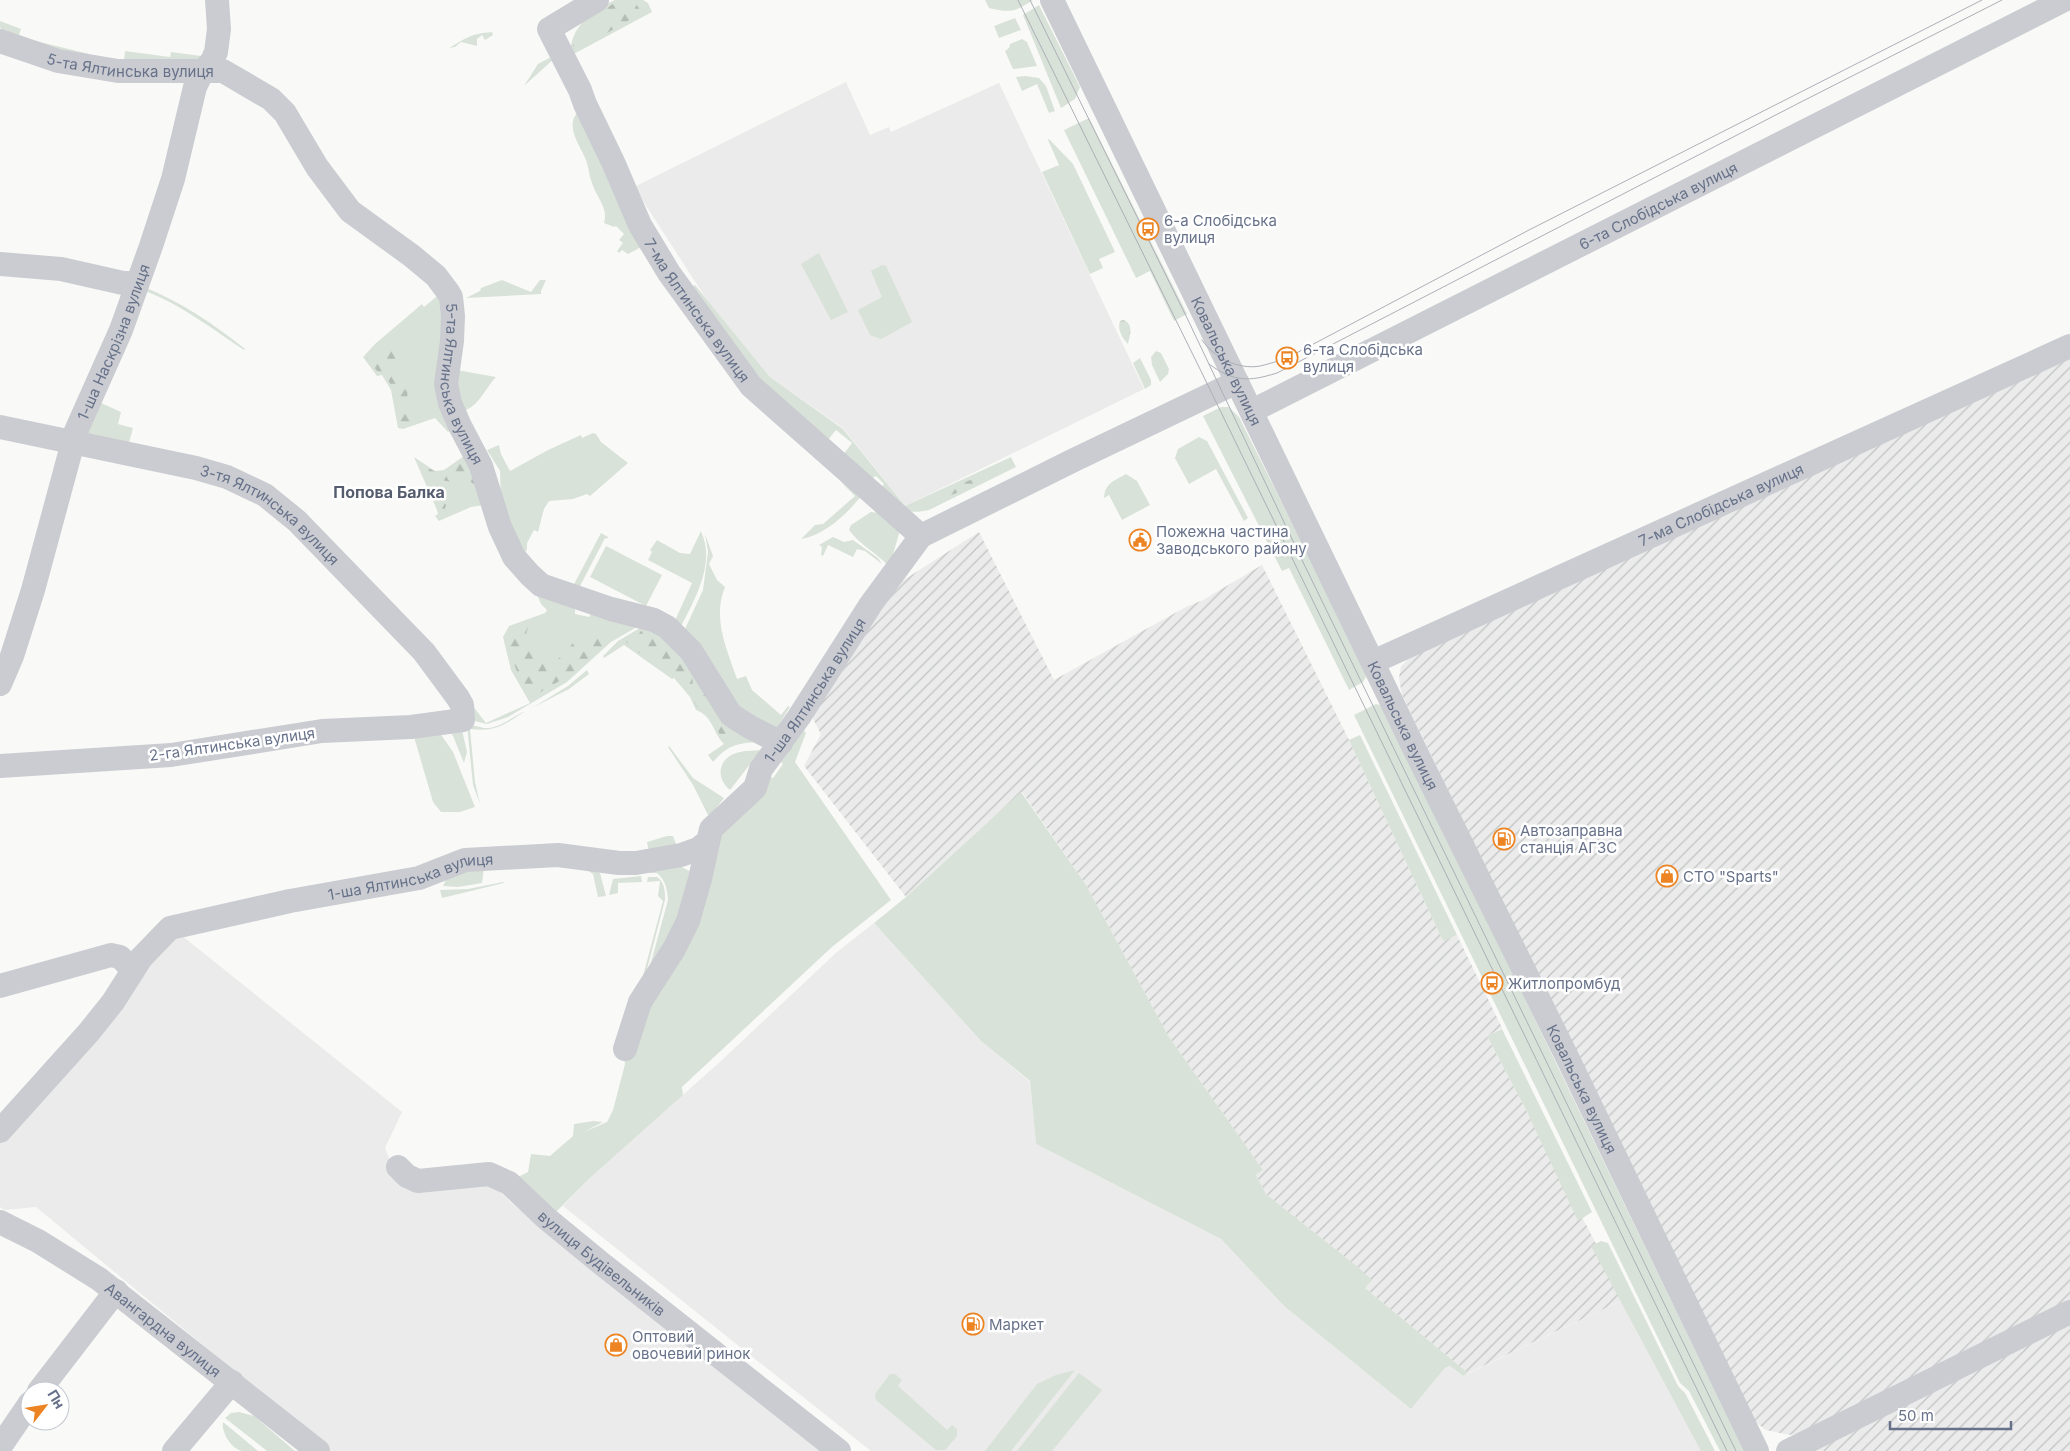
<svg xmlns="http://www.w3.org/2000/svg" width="2070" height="1451" font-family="Inter,sans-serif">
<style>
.built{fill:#eaebea}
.industrial{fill:url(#industrial-furrows)}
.green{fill:#d9e2d8}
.forest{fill:url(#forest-firs)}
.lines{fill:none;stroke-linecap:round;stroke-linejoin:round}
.minor{stroke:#caccd1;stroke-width:24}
.tram{stroke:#acafb7;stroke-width:1}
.labels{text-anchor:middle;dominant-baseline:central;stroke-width:5;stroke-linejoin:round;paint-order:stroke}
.street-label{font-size:15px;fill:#67728a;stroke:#fff}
.poi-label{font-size:15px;fill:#67728a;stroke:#fff;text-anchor:start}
.neighbourhood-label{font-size:16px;font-weight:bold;fill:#555d6f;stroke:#fff}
</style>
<defs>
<pattern id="industrial-furrows" width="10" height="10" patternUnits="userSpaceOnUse" patternTransform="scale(1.25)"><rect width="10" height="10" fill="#eaebea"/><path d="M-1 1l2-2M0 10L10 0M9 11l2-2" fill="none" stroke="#c1c3c3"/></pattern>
<pattern id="forest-firs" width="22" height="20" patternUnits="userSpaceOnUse" patternTransform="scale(1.25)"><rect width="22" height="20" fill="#d9e2d8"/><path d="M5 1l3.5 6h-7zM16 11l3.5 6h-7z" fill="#b4bcb5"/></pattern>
</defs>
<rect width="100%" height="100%" fill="#f9faf7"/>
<g class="built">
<polygon points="846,82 870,135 889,127 891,132 999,83 1144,389 905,506 843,428 770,377 707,300 634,187"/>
<polygon points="874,923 981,1041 1030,1082 1036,1144 1221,1239 1284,1306 1411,1409 1445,1368 1450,1366 1463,1376 1625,1299 1705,1451 871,1451 563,1206 590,1178 722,1060 837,952"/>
<polygon points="176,931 402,1112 385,1148 394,1171 486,1179 514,1205 597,1273 828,1451 331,1451 36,1207 4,1210 0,1207 0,1139"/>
</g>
<g class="industrial">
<polygon points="2070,353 2070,1304 1815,1430 1790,1435 1766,1430 1754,1421 1402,695 1399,678 1401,666 1416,652"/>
<polygon points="979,532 1054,680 1186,607 1203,600 1262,565 1351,744 1443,941 1457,935 1502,1028 1487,1036 1625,1299 1468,1373 1365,1288 1358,1267 1266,1194 1256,1175 1263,1170 1169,1037 1086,885 1022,792 906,897 804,766 821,734 810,713 899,583"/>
<polygon points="2070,1319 2070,1451 1814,1451"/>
</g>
<g class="green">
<path d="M 615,0 L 643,0 L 648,3 L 652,12 L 570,56 C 570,27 590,12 615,0 Z"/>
<path d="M 985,0 L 1033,0 C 1015,12 1010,13 989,8 Z"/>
<polygon points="1039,5 1080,87 1075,99 1061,108 1023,15"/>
<polygon points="1015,18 1021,30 999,38 994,26"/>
<polygon points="0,21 21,29 19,35 36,41 89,54 92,59 3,33 0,27"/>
<path d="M 492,32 L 493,35 L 485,40 L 482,35 L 477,39 L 477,46 L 461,42 L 455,47 L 449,48 C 467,38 469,34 492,32 Z"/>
<polygon points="1022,39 1027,42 1037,66 1013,69 1005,51 1009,48 1010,44"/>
<polygon points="125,51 170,57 171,52 201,56 203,64 124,60"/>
<polygon points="557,54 556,57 524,86 538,64"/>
<polygon points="1025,76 1039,78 1046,86 1055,111 1049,113 1037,84 1022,91 1016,77"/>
<path d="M 577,113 L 645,245 L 628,254 L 622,250 L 619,253 L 617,251 L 623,243 L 619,240 L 624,234 L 616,226 L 614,227 L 604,223 C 609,208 596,197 592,183 C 589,176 589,168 586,160 C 581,147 565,127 577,113 Z"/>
<polygon points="1089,118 1187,314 1174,321 1150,271 1136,278 1064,130"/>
<polygon points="1049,139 1073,164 1115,252 1099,259 1103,268 1090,274 1042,172 1059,165 1048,140"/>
<polygon points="819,253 848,312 831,320 801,264"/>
<polygon points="882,265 886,266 912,322 881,339 870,335 858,310 882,297 871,271"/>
<polygon points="502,280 531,292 540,280 546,280 541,291 541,294 466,298 480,291 481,288"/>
<path d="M 695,285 L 770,377 L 843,429 L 905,506 L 1011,457 L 1016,467 L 929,510 C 902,516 898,506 878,491 L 884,484 L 876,476 L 866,481 L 840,459 L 852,443 L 836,430 L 824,445 L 754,385 L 686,291 Z"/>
<path d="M 144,287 C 181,302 214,324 245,349 L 244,350 C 212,329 183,306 148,292 L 143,294 Z"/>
<polygon points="441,293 454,428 448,432 435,418 403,429 398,428 391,390 382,375 377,376 363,357 375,344 422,304 424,307"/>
<polygon points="1156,351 1161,353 1169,369 1168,374 1160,382 1152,365 1151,357"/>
<polygon points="1140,358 1151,380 1151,385 1145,389 1133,363"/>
<path d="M 457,370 L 496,377 C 486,387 477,410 461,411 L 457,402 Z"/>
<polygon points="99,402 121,412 118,424 133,428 127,450 83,439"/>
<polygon points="1221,407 1229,407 1239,417 1364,667 1366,677 1363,682 1349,690 1289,568 1282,571 1203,416"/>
<polygon points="593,433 596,434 601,442 628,463 590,496 587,494 573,499 549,501 544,509 538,532 534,530 527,543 527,550 521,556 501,502 500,471 487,450 499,445 501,454 510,471 548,450 581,435 582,438"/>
<polygon points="1199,437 1207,441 1248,518 1244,521 1216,469 1189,484 1175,458 1178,449"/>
<polygon points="464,456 484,505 471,507 439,521 435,516 438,514 437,510 414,457 435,471 444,470"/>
<path d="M 1126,474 L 1137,481 L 1150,505 L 1122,520 L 1109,495 L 1104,498 C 1105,483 1114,481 1126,474 Z"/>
<path d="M 841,482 L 862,495 C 847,514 825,535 801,539 L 815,525 L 823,524 L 855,496 Z"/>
<path d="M 871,512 L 889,514 L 900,530 L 892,558 L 888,565 C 876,553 859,544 849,530 L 851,525 Z"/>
<path d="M 701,531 C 703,537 706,544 706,551 C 708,577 691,607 679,630 L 673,625 L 692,583 L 648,560 L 652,552 L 650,550 L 657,540 L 680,553 L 690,554 Z"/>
<polygon points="601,533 608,537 607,539 605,538 578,590 572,588"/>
<path d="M 705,534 L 713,556 L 709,564 L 717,580 L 725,587 C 712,619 727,649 737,679 L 746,676 L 752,690 L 781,715 L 788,706 L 790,707 L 777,727 L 771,729 L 739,709 L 685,629 L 703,590 L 708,552 Z"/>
<polygon points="833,537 844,542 853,540 878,558 882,564 865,551 857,549 853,557 828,545 823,556 821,555 822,547 819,545"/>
<polygon points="606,546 662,575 646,606 590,577"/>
<polygon points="536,593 575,608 575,614 589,617 592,613 642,624 611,642 567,682 508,717 487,724 466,719 437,660 486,723 530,703 511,670 503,637 509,626 545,613 547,610 541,604"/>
<path d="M 640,628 L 659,631 L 755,742 C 735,744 727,746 713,762 L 708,755 L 724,744 C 713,733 713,716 696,710 L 690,697 L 674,678 L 672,679 L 624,645 L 604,658 L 603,656 L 618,641 Z"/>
<polygon points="587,670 589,674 569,689 532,708 568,686"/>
<polygon points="1376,704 1383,706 1744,1451 1720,1451 1689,1391 1680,1383 1354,715"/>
<path d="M 523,712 L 524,712 C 504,725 495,732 470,729 L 475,782 L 480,804 L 473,785 L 467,725 C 474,725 478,727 484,728 C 498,729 511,718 523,712 Z"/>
<polygon points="800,726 806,733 795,762 891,900 832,947 682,1087 683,1095 590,1178 552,1216 516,1178 528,1172 531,1154 550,1156 573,1136 574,1124 593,1121 603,1122 584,1132 607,1122 613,1110 625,1064 624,1059 640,1002 709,845 766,775 773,778 783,764 776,758"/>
<polygon points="447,727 462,730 467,752 464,763 453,736"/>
<polygon points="437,729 453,752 475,807 460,812 441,812 433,802 412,730"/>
<polygon points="1360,735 1457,935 1443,941 1349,740"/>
<polygon points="669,746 693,778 724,798 713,812 708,815 693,785 668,747"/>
<path d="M 761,750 L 730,790 C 714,777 719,756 740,752 C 747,750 754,751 761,750 Z"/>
<polygon points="1021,792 1086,885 1169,1037 1263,1170 1256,1175 1266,1194 1358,1267 1372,1280 1365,1288 1468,1373 1463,1376 1450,1366 1445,1368 1411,1409 1284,1306 1221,1239 1036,1144 1030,1081 981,1041 874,923 906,897"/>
<polygon points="667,836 673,836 676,844 649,853 647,842"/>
<path d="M 673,862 L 698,876 L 647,977 L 668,900 C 667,889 666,881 657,873 L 649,873 L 649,866 Z"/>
<polygon points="579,865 600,873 606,896 598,897 593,874"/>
<polygon points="484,868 482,883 458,887 443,886 448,876"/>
<polygon points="641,876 642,882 618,883 618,893 609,895 613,879"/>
<path d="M 648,877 L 657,877 C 665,883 665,891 665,900 L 645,977 L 643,976 L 663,901 L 658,896 L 660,881 L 647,882 Z"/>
<polygon points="503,882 504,883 442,898 440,890 468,889"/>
<polygon points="1502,1029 1592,1212 1578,1221 1527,1112 1487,1036"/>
<polygon points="1601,1241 1608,1243 1678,1386 1685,1393 1715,1451 1701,1451 1591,1246"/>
<polygon points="1075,1370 1011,1451 985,1451 1037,1384 1056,1375"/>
<polygon points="1079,1373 1102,1390 1052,1451 1017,1451"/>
<polygon points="890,1374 895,1374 902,1380 898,1386 947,1430 952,1425 957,1429 957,1436 945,1450 936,1450 876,1400 875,1394"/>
<polygon points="239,1412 254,1416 295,1451 267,1451 225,1418 231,1413"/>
<path d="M 223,1422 L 258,1451 C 253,1451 247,1451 242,1451 C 231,1449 221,1432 223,1422 Z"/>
</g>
<g class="forest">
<path d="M 620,0 L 633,1 L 639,8 L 640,14 L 579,49 L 574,50 L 573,46 C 578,34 591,36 599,27 C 609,16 598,10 620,0 Z"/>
<path d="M 1124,320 C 1134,325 1130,335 1128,344 C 1122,338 1117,329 1120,321 Z"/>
<path d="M 392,336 L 397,367 L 404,375 L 408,384 L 407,402 L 422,417 C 418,422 406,428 399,426 L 392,387 L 385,375 L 377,371 L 367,358 L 373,350 L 381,349 L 386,337 Z"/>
<polygon points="464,459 473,476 478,494 474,485 470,481 466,483 466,493 451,482 437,479 434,483 446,505 444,512 419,463 438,473 450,469"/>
<path d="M 994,470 L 1000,470 L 994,474 C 982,480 953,498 940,497 L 944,491 Z"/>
<path d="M 529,623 C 529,627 527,630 526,634 C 525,650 535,659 549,663 C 564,660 568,643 581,638 C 590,635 597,640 605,639 L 606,641 C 590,664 563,679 539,693 L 533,694 L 520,679 L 511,656 L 507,638 L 511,628 Z"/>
<path d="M 648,629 C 660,636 690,659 692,673 C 693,677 692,681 693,685 L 703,690 C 706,696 708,710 712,714 C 720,724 727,722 729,737 L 726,741 L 722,739 L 714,723 L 708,714 L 697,707 L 678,677 L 636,651 L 626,642 L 627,638 L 631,635 L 637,636 L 642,630 Z"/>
</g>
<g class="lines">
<g class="minor">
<path id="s1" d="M 597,0 L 549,29 L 580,90 L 585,104 L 613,162 L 640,225 L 669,273 L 751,386 L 921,536"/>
<path id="s2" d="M 1052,0 L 1415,750 L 1568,1059 L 1757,1451"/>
<path id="s3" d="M 0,41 L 58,61 L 118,71 L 223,71 L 271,99 L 285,113 L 317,167 L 350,211 L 412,256 L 436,276 L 448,292 L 451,297 L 453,316 L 452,341 L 446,384 L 450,403 L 459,424 L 481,466 L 500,527 L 514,557 L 530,575 L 541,585 L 611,609 L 654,620 L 667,627 L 691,651 L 731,715 L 750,727 L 781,743"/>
<polyline points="0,264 61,269 123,283 137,283"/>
<path id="s4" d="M 1252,411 L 2064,0"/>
<path id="s5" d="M 0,427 L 196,468 L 227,477 L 265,495 L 297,521 L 424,652 L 458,698 L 462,705 L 463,720 L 411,727 L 322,731 L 171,755 L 0,766"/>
<path id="s6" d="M 1373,662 L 2070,346"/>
<path id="s7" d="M 0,684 L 12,656 L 33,590 L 76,431 L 121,330 L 151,246 L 173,179 L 195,87 L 203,71 L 212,61 L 216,52 L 219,29 L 217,0"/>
<polyline points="0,986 111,955 120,957 133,970"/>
<path id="s8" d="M 625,1049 L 640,1002 L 674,949 L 688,921 L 700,879 L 711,829 L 755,788 L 761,769 L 799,717 L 871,604 L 921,536 L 1074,460 L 1237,382"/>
<path id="s9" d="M 0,1131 L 89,1032 L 113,1002 L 141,958 L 170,928 L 290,901 L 419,878 L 465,860 L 558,855 L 619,863 L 636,863 L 681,855 L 698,849 L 708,841"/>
<path id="s10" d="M 398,1167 L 407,1176 L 418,1181 L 489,1174 L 509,1183 L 546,1218 L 602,1264 L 839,1451"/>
<path id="s11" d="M 0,1222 L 38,1241 L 99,1279 L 318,1451"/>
<polyline points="39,1391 116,1291"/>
<polyline points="0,1447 30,1403"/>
<polyline points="174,1451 232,1382"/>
<polyline points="1788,1451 2070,1312"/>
</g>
<g class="tram">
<polyline points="1018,0 1199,367 1727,1451"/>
<polyline points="1030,0 1188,320 1302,560 1736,1451"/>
<path d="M 1202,340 C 1214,358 1239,370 1260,366 C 1269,364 1278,361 1287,358 L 1529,230 L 1982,0"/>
<path d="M 1209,364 C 1234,382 1248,382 1277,373 L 1797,104 L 2002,0"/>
</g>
</g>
<defs>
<g id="bus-ring" transform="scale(1.125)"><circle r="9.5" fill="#fff" stroke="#ed8424" stroke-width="1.5"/><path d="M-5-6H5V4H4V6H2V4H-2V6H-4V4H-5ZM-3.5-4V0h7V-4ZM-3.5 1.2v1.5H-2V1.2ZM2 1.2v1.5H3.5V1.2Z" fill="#ed8424"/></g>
<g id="civic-ring" transform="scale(1.125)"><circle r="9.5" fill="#fff" stroke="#ed8424" stroke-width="1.5"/><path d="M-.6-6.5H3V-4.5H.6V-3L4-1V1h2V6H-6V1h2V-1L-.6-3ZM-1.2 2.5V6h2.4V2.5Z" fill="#ed8424"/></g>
<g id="fuel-ring" transform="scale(1.125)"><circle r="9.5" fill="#fff" stroke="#ed8424" stroke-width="1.5"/><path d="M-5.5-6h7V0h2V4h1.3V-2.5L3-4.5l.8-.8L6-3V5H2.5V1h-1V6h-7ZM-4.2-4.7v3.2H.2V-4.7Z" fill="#ed8424"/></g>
<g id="shop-ring" transform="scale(1.125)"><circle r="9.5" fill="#fff" stroke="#ed8424" stroke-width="1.5"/><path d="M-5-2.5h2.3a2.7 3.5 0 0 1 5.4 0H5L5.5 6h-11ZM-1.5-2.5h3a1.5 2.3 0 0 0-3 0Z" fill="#ed8424"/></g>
</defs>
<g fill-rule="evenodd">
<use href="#bus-ring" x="1148" y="229"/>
<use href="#bus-ring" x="1287" y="358"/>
<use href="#civic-ring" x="1140" y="540"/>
<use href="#fuel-ring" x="1504" y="839"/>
<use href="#shop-ring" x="1667" y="876"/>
<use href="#bus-ring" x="1492" y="983"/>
<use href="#fuel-ring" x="973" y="1324"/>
<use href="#shop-ring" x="616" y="1345"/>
</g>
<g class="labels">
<g class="street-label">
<text stroke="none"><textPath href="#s3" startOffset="134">5-та Ялтинська вулиця</textPath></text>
<text stroke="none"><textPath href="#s4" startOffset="455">6-та Слобідська вулиця</textPath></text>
<text stroke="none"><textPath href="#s1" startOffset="375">7-ма Ялтинська вулиця</textPath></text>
<text stroke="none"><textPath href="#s7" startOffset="361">1-ша Наскрізна вулиця</textPath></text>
<text stroke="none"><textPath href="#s2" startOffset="401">Ковальська вулиця</textPath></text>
<text stroke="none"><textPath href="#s3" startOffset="644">5-та Ялтинська вулиця</textPath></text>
<text stroke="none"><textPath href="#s6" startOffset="382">7-ма Слобідська вулиця</textPath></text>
<text stroke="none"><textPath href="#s5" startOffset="289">3-тя Ялтинська вулиця</textPath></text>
<text stroke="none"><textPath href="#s8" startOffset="414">1-ша Ялтинська вулиця</textPath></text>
<text stroke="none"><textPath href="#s2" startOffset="806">Ковальська вулиця</textPath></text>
<text transform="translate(232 744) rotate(-8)">2-га Ялтинська вулиця</text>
<text stroke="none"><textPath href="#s9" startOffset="512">1-ша Ялтинська вулиця</textPath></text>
<text stroke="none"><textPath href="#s2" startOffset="1211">Ковальська вулиця</textPath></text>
<text stroke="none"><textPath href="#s10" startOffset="241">вулиця Будівельників</textPath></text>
<text stroke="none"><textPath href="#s11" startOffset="196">Авангардна вулиця</textPath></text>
</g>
<g class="poi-label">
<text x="1164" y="220">6-а Слобідська<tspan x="1164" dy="17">вулиця</tspan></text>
<text x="1303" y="349">6-та Слобідська<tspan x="1303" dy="17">вулиця</tspan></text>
<text x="1156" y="531">Пожежна частина<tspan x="1156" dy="17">Заводського району</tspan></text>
<text x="1520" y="830">Автозаправна<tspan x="1520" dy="17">станція АГЗС</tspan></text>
<text x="1683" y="876">СТО "Sparts"</text>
<text x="1508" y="983">Житлопромбуд</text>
<text x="989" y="1324">Маркет</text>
<text x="632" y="1336">Оптовий<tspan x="632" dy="17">овочевий ринок</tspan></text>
</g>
<g class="neighbourhood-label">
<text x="389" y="492">Попова Балка</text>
</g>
</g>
<g transform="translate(45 1406) rotate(59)"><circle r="24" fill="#ffffff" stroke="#c2c7d0"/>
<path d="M0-4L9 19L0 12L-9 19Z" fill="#ed8424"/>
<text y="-8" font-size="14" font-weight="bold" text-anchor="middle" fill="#67728a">Пн</text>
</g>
<path d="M1890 1421v8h121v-8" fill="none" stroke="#67728a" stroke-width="2.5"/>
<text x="1898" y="1421" font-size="15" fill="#67728a" stroke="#ffffff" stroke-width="4" paint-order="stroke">50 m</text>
</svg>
